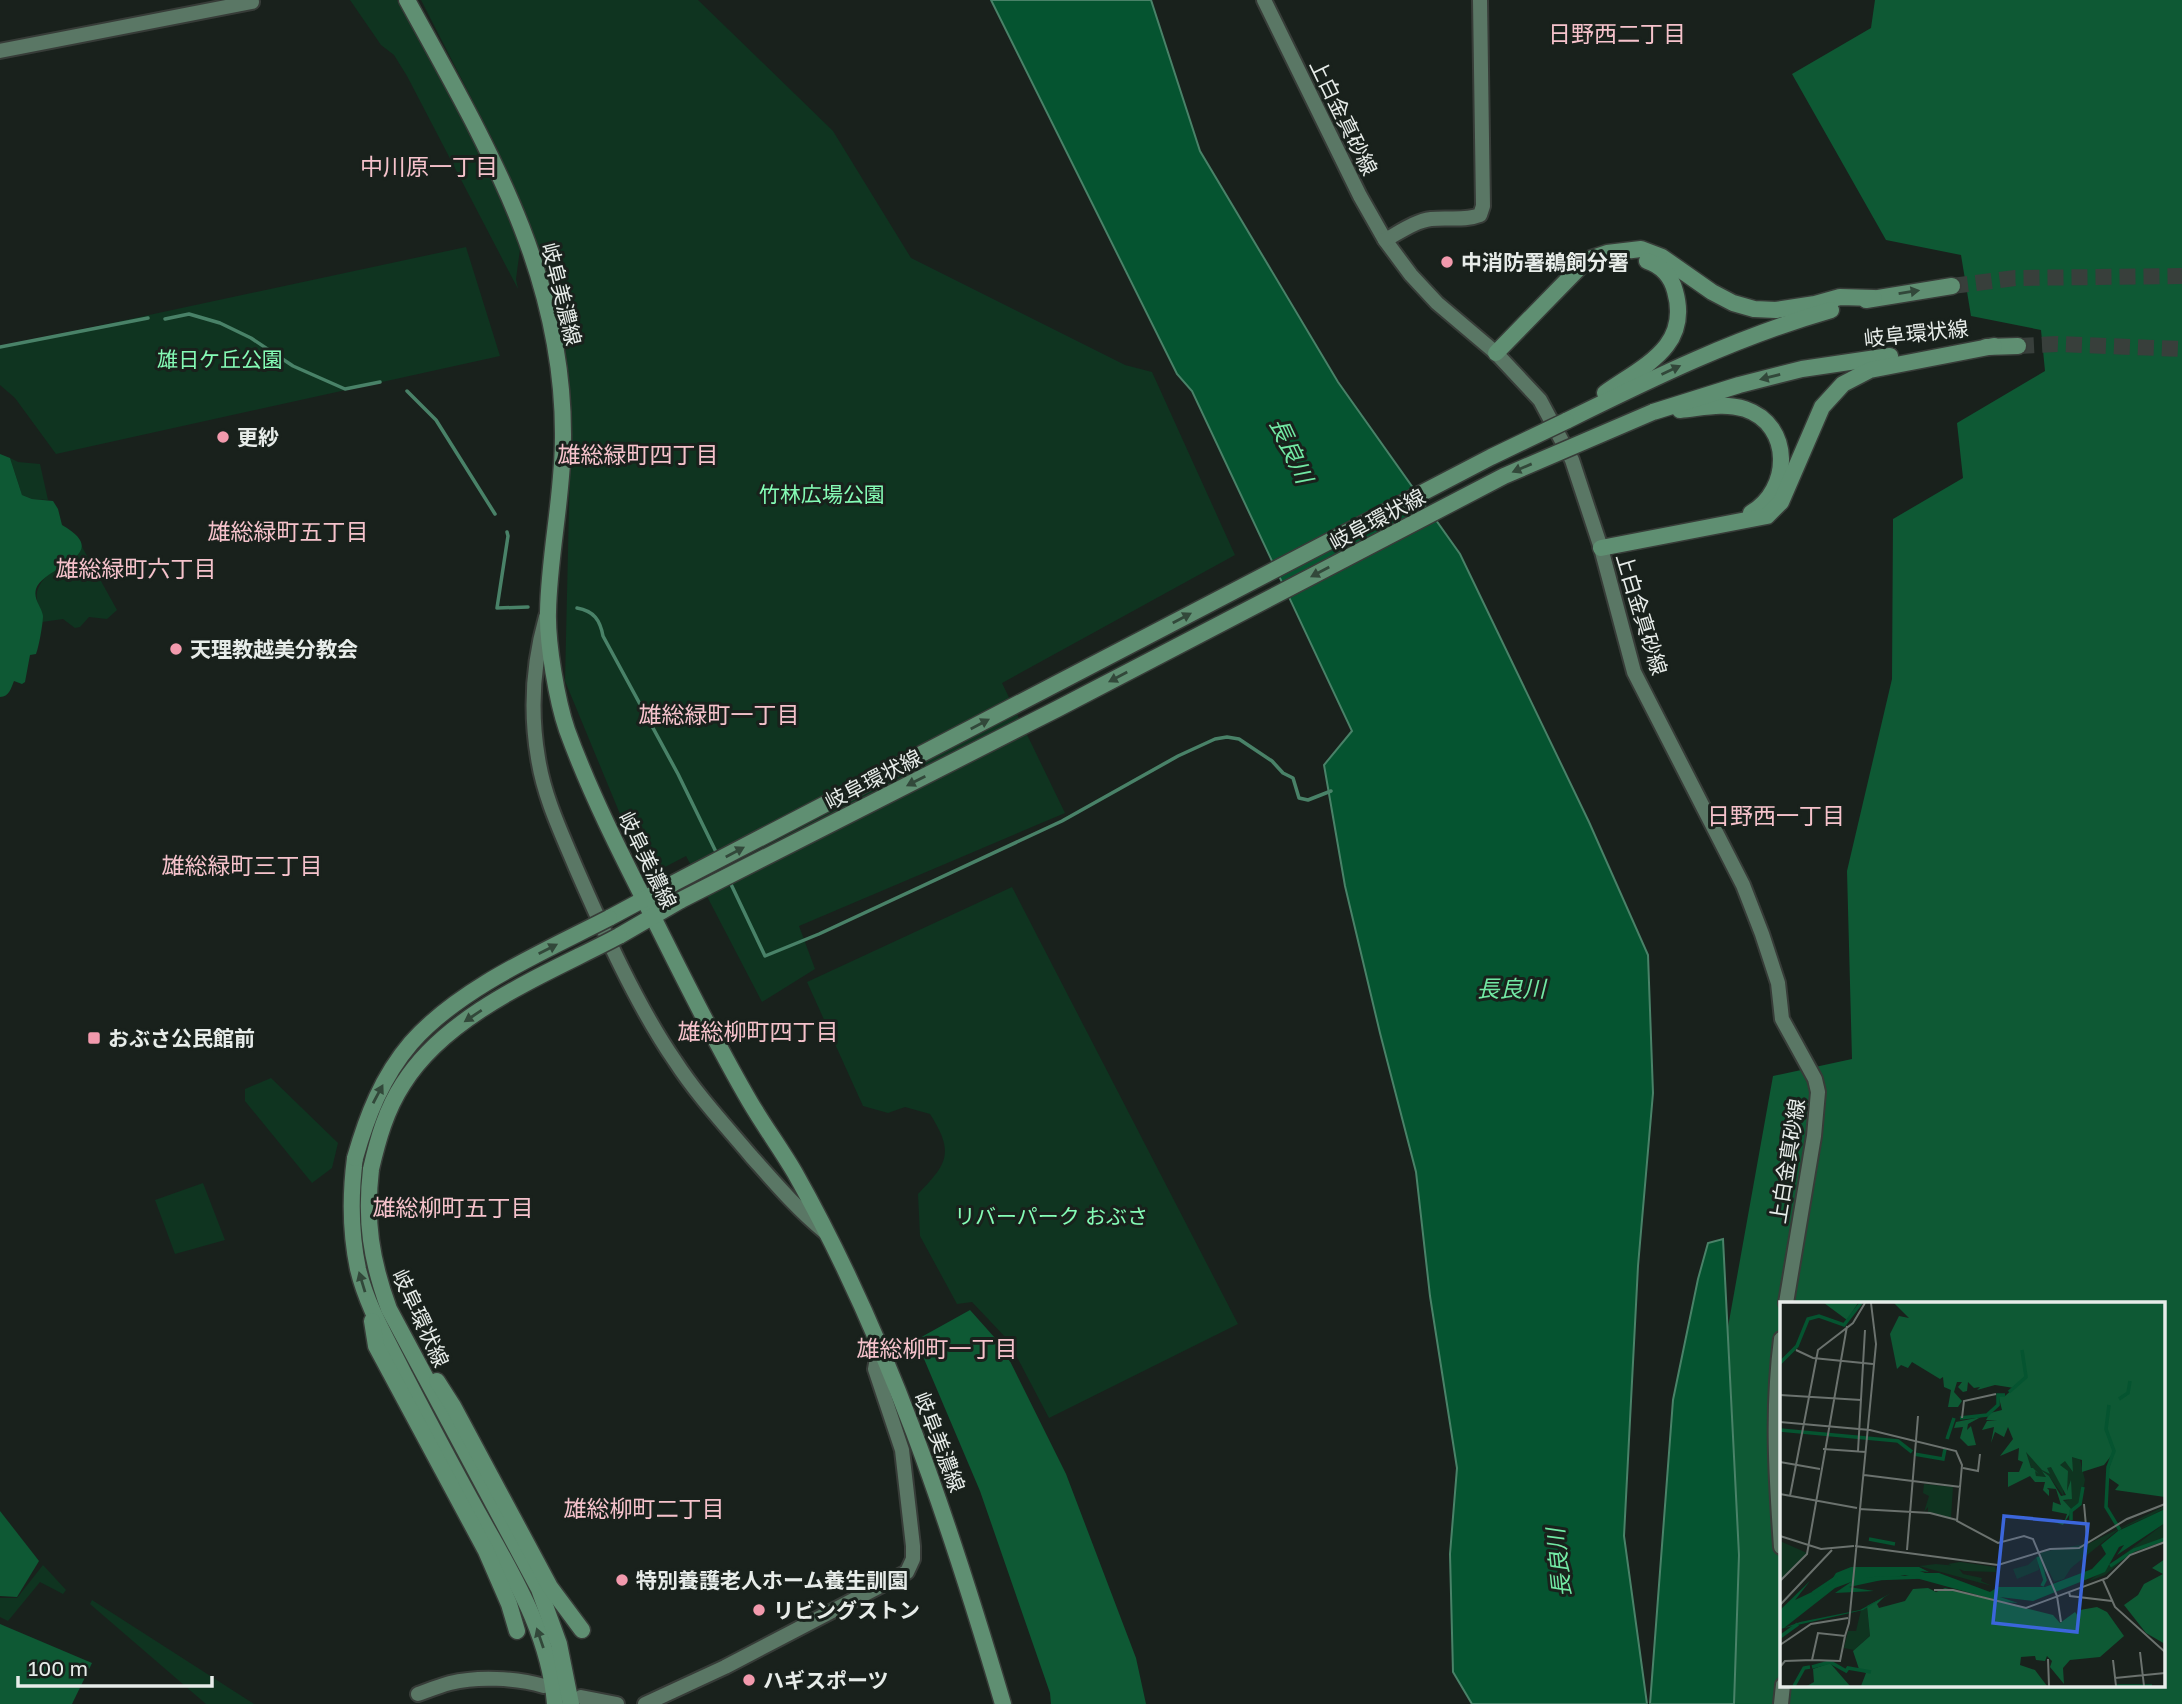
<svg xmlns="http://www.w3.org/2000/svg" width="2182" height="1704" font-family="'Golos Text','Noto Sans JP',sans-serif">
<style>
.green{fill:#0f3420}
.forest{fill:#0e5934;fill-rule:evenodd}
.water{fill:#055430;stroke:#498268;stroke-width:2}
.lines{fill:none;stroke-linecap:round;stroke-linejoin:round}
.stream{stroke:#498268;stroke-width:3.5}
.primary-tunnel{stroke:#383f3b;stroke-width:16;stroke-dasharray:16 8;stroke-linecap:butt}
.secondary-casing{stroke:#373c38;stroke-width:18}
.primary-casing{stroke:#373c38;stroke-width:19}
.secondary{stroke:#5a7765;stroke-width:14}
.primary{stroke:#5f8f72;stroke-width:16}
.primary-bridge-casing{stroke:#373c38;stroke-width:19;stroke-linecap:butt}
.primary-bridge{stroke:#5f8f72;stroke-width:16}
.oneway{fill:#32483a}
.poi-dot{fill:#f29aad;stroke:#19211c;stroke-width:2.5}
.labels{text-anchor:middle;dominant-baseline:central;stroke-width:6;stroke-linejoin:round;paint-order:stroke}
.street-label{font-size:21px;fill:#e7ece9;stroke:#19211c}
.poi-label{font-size:21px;font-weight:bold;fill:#e7ece9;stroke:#19211c;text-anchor:start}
.park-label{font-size:21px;fill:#85fcb6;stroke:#19211c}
.neighbourhood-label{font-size:23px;fill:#f5c2cb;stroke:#19211c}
.water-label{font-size:23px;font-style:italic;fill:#72e9a4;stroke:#19211c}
.inset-river{fill:none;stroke:#055430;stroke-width:3.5}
.inset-road{fill:none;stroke:#6b726e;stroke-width:2}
.view{fill:#3b66db;fill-opacity:0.15;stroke:#3b66db;stroke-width:3.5}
.inset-edge{fill:none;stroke:#e7ece9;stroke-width:3.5}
</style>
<rect width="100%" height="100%" fill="#19211c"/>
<g class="green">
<polygon points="350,0 397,0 479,147 521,242 516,279 518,289 407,76 394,55 381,45"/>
<polygon points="421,0 698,0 833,131 911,258 1125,365 1152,372 1235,555 1002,683 1065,813 799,926 815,969 762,1002 686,856 646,877 565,681 571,420 562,306 497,148"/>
<polygon points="466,247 500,356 56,454 15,398 0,385 0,347"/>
<polygon points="10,458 18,462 40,464 48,500 32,499 22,495"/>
<path d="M 81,545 L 117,610 L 107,619 L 89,617 L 80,627 L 75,628 L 63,619 L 42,622 C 43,613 38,609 37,600 C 33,578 65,563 80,551 Z"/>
<path d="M 1012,887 L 1238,1324 L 1049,1418 L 1008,1340 L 972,1302 L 957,1304 L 920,1236 L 918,1194 C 947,1164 955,1153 930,1114 L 905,1107 L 888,1113 L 863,1106 L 807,982 Z"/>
<polygon points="271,1078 338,1143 332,1168 312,1183 245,1101 245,1089"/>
<polygon points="203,1183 225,1240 175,1254 155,1200"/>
<polygon points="43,1565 66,1590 63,1594 40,1582 8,1621 0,1617 0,1598 17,1598"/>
<polygon points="92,1600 254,1704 206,1704 90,1604"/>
</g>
<g class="forest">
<path d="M 1875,0 L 2182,0 L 2182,1704 L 1734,1704 L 1739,1555 L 1728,1327 L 1773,1076 L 1852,1059 L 1847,871 L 1892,679 L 1893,519 L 1963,478 L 1957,423 L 2045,371 L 2041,330 L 1971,316 L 1961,255 L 1886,240 L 1792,74 L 1871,28 ZM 1781,1303 L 2163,1303 L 2163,1685 L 1781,1685 Z"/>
<path d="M 0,454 L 10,458 L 22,495 L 32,499 L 53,501 L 58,509 L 62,525 C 116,556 43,566 36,589 C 33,600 42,607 43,616 C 43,623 39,647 36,654 L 30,655 L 25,682 L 22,684 L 14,681 C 11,688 9,697 0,697 Z"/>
<polygon points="970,1310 1003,1347 1066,1474 1136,1658 1146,1704 1051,1704 1050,1693 980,1491 916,1340"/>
<polygon points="0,1511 39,1561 17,1597 0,1596"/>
<polygon points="0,1624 92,1663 72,1704 0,1704"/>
</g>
<g class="water">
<polygon points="991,0 1151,0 1200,151 1338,382 1460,554 1589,822 1648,955 1653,1093 1638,1266 1624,1536 1647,1704 1472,1704 1453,1672 1450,1554 1457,1468 1430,1296 1416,1172 1380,1033 1345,886 1324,765 1352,731 1192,391 1177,374"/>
<polygon points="1723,1239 1739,1555 1734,1704 1650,1704 1673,1400 1698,1279 1708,1243"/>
</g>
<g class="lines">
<g class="stream">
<polyline points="165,319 189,314 220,323 251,338 293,366 345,389 380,382"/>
<polyline points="0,347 148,318"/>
<polyline points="407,391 436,420 495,514"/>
<polyline points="507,532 508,536 497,608 528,607"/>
<path d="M 577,608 C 594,611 600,620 603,636 L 678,774 L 717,854"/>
<polyline points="729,880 765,956 819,934 1062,821 1178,756 1215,739 1227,737 1239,739 1272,761 1283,773 1293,778 1299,798 1308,800 1331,791"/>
</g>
<g class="primary-tunnel">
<polyline points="1952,286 2015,278 2182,276"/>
<polyline points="2018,346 2057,344 2182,349"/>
</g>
<g class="secondary-casing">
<g id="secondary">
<polyline points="1264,0 1360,196 1385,240 1411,275 1437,303 1496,353 1540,400 1572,460 1601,548 1634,672 1743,885 1762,934 1778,983 1782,1019 1815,1079 1818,1092 1814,1136 1786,1303"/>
<polyline points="0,51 252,2"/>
<path d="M 1385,240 C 1400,232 1415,221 1431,219 C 1447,217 1465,221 1480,215 L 1483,206 L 1480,0"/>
<path d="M 546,617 C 533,663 530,711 538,758 C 544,797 561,832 576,868 C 603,930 637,1006 675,1061 C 697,1095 725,1125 751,1156 C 775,1183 797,1209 825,1232"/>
<path d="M 1781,1339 C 1772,1408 1776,1477 1781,1547"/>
<path d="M 418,1694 C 429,1690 439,1686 450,1683 C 478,1676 516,1678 544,1686"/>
<polyline points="581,1697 617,1704"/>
<polyline points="645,1704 725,1667 907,1572 913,1559 913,1546 902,1450 875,1369 880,1343"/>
<polyline points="1781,1704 1783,1685"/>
</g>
</g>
<g class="primary-casing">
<g id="primary">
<path d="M 407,0 C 484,141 564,271 563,437 C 563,496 549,554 548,612 C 547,643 557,701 567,730 C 591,796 624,860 656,923 C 686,983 716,1044 750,1102 C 764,1126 781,1149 795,1173 C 889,1340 949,1521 1003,1704"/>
<polyline points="1866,300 1952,286"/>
<polyline points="1986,347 2018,346"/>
<polyline points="1496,353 1581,266 1592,258 1607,253 1641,249 1662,257 1712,292 1733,303 1754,309 1776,310 1815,304 1840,297 1874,298"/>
<path d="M 1605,393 C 1643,366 1691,347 1675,291 C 1671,276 1662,266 1647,261"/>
<path d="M 1680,410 C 1702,408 1723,402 1745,409 C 1793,425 1791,490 1751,513"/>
<polyline points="1653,412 1739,385 1802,369 1890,356"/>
<path d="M 1566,421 C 1653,378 1737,337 1831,310"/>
<polyline points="1601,548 1767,516 1781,502 1822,407 1843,384 1870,370 1994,346"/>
<polyline points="609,918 674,883"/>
<polyline points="619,936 681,900"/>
<path d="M 355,1158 C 350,1196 350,1231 358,1269 C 367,1307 388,1341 405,1376 C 433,1430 461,1483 491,1536 C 521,1589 550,1642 555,1704"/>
<path d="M 371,1169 C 365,1221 371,1260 389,1309 L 539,1589 L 559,1644 L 571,1704"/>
<polyline points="372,1321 376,1346 486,1551 509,1604 517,1631"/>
<polyline points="437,1381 453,1406 550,1587 582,1630"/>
</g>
</g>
<use href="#secondary" class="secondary"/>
<use href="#primary" class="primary"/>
<g class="primary-bridge-casing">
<g id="primary-bridge">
<polyline points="674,883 1491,457 1566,421"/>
<polyline points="681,900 1057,709 1504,476 1653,412"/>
<path d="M 355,1158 C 367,1116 382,1077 411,1043 C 459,988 545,951 609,918"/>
<path d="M 371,1169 C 378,1139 386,1110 403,1084 C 448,1012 547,974 619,936"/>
</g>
</g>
<use href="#primary-bridge" class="primary-bridge"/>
</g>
<defs><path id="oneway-solid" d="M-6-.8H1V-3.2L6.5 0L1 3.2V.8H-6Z" transform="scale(1.75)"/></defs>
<g class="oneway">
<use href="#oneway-solid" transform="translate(1909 292) rotate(-9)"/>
<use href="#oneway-solid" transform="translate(1671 370) rotate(-25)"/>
<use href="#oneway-solid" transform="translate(1770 377) rotate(166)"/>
<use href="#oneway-solid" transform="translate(1522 468) rotate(157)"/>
<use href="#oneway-solid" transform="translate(1320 572) rotate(152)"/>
<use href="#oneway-solid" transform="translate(1182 618) rotate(-28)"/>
<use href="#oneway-solid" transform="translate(1118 677) rotate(152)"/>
<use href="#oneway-solid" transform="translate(980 724) rotate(-28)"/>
<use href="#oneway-solid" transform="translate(916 781) rotate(153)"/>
<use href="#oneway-solid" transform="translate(735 852) rotate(-28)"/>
<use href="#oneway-solid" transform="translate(548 949) rotate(-27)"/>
<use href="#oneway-solid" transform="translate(473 1016) rotate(146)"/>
<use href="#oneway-solid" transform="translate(378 1094) rotate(-62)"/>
<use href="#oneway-solid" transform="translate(362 1282) rotate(-107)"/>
<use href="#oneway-solid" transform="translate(540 1638) rotate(-109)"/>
</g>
<g class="poi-dot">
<circle cx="1447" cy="262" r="7"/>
<circle cx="223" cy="437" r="7"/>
<circle cx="176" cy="649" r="7"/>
<rect x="87" y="1031" width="14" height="14" rx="3.5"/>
<circle cx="622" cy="1580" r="7"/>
<circle cx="759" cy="1610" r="7"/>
<circle cx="749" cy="1680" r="7"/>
</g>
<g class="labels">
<g class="street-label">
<text transform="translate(1344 117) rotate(64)">上白金真砂線</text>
<text transform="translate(562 294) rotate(76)">岐阜美濃線</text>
<text transform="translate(1916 333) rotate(-6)">岐阜環状線</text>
<text transform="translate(1377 519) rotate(-28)">岐阜環状線</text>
<text transform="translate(1642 614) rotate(73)">上白金真砂線</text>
<text transform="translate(873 779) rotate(-27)">岐阜環状線</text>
<text transform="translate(648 860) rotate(64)">岐阜美濃線</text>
<text transform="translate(1787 1161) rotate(-81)">上白金真砂線</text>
<text transform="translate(421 1318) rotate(65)">岐阜環状線</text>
<text transform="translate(940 1442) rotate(69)">岐阜美濃線</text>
</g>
<g class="poi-label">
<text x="1461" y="262">中消防署鵜飼分署</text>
<text x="237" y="437">更紗</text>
<text x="190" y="649">天理教越美分教会</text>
<text x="108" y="1038">おぶさ公民館前</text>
<text x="636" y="1580">特別養護老人ホーム養生訓園</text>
<text x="773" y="1610">リビングストン</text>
<text x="763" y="1680">ハギスポーツ</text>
</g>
<g class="park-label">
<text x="220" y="359">雄日ケ丘公園</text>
<text x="822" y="494">竹林広場公園</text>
<text x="1051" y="1216">リバーパーク おぶさ</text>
</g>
<g class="neighbourhood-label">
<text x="1617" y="33">日野西二丁目</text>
<text x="429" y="166">中川原一丁目</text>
<text x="638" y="454">雄総緑町四丁目</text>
<text x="288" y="531">雄総緑町五丁目</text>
<text x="136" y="568">雄総緑町六丁目</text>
<text x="719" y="714">雄総緑町一丁目</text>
<text x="1776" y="815">日野西一丁目</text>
<text x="242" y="865">雄総緑町三丁目</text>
<text x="758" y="1031">雄総柳町四丁目</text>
<text x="453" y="1207">雄総柳町五丁目</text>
<text x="937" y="1348">雄総柳町一丁目</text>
<text x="644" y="1508">雄総柳町二丁目</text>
</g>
<g class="water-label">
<text transform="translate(1292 450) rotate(65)">長良川</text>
<text x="1511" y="988">長良川</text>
<text transform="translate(1558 1563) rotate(-96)">長良川</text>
</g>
</g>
<g transform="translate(1780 1302)">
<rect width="385" height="385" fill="#19211c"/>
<path d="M 244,123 L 255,126 L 266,139 L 298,150 L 305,178 L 300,202 L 292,208 L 283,199 L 289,198 L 291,180 L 288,195 L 285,180 L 276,175 L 282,179 L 284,195 L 269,174 L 258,176 L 253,171 L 239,143 L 244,141 L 238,133 ZM 144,182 L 173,185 L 171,216 L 148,210 L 148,205 L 144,210 L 149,194 L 143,191 ZM 385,204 L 385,206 L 372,213 L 338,228 L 291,266 L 284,277 L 274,280 L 269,269 L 263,271 L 258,257 L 259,268 L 237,277 L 233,267 L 248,263 L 262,250 L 310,241 ZM 385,221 L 385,237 L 355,248 L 325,273 L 309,279 ZM 0,239 L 27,251 L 0,278 ZM 180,260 L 215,265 L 216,270 L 184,269 L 168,262 ZM 156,262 L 177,264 L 183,272 L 202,276 L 201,279 L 212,284 L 139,264 ZM 87,305 L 90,334 L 74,348 L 64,346 L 68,329 L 76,329 L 81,308 Z" fill="#0f3420"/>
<path d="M 44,1 L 78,1 L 67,18 ZM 114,1 L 385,1 L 385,195 L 335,188 L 339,183 L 329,176 L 328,170 L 334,150 L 324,163 L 302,170 L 302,158 L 292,155 L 293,170 L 285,159 L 280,163 L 288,169 L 287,189 L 291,178 L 292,197 L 283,198 L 292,208 L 283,223 L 274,220 L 285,218 L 287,212 L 272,209 L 273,200 L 281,203 L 276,187 L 267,186 L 269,188 L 269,194 L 263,188 L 265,180 L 255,180 L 250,174 L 228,185 L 228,170 L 239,170 L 243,160 L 238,158 L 239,146 L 220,154 L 233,137 L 228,125 L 224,135 L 215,130 L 211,141 L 214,125 L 202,128 L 207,119 L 217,118 L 206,118 L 210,111 L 222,108 L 218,92 L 225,94 L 234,86 L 215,83 L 197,88 L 200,85 L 194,86 L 188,80 L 187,89 L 183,90 L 178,85 L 182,80 L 177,80 L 174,90 L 182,99 L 178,105 L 168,105 L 171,88 L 164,85 L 163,75 L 160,77 L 132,60 L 128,66 L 121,63 L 117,67 L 110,32 L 119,14 L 129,16 ZM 246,150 L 262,168 L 270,172 L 267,166 L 271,165 L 286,193 L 281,194 L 269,174 L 262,169 L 266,175 L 256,174 L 255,169 L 259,172 L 253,166 L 251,166 ZM 201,115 L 188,122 L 187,128 L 191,124 L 196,143 L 188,144 L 180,136 L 183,125 L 174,126 L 176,120 ZM 385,257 L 385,342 L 366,331 L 344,303 L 358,293 L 364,282 L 383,272 L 372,266 ZM 148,286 L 156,290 L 165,286 L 273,313 L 280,321 L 295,310 L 299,315 L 300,308 L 317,305 L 327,310 L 344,334 L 320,355 L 290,358 L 283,366 L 284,382 L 270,365 L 272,359 L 267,354 L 265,359 L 256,358 L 255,354 L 241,355 L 240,363 L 255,368 L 267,384 L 81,384 L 86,371 L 79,367 L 73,349 L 90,334 L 87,304 L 104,295 L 97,302 L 99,306 L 125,299 L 133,287 ZM 50,361 L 70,384 L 27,384 L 34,380 L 33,367 Z" fill="#0e5934" fill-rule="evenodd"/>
<path d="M 385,207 L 385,221 L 337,253 L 344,243 L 339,245 L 325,270 L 253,299 L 220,295 L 238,301 L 223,300 L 125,273 L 69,285 L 94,289 L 55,291 L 71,280 L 55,286 L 4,326 L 20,320 L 80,308 L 111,291 L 83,308 L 0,327 L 0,308 L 30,279 L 15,298 L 49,282 L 56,271 L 71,265 L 139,265 L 149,270 L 140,269 L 145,271 L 159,271 L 210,290 L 218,285 L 265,285 L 312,267 L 326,252 L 321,243 L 338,229 Z" fill="#055430"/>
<path class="inset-river" d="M 0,61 L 17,44 L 28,17 L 39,14 L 64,23 L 81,1M 229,90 L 246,75 L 242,48M 339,97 L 348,91 L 350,79M 329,103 L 326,127 L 334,149 L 328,165 L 326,205 L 340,228M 180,116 L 207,113 L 218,103 L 218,93 L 225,93M 0,128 L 118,139 L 132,150M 167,137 L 174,116M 134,152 L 163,157 L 165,147M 291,218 L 291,209 L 300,202 L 303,185M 89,237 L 115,242M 258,255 L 265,278 L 262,284M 330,264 L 354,248 L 385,237M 87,277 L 141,275M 33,291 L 57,275M 0,335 L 18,322M 32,365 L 50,360 L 66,369 L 68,366 L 91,370M 14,384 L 24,366 L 30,365M 336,384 L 372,384"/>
<path class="inset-road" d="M 16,48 L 33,56 L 93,62M 0,93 L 81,98M 182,116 L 184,99 L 216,92M 0,120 L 90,128 L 176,149 L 182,163 L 177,219 L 218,241 L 244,234 L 253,237 L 277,294 L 281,320M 43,147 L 86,150M 78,149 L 85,28M 0,160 L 40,167M 183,166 L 198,169 L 200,152M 84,173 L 181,185M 0,192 L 77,206M 10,194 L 38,48 L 73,21 L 85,1M 304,202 L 307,235M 79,207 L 150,211 L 177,218M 0,234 L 41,247 L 74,244M 75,244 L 218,263 L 270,247 L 299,246 L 347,217 L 385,202M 127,248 L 138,114M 323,278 L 335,305 L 385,350M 0,279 L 27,252 L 67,24M 154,288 L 173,288 L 246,306 L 327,276 L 350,253 L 385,240M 289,290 L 290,294 L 332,299M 0,303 L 52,248M 0,343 L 31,322 L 68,316M 360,350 L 364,384M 268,357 L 269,384M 32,358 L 60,359 L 65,334M 333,358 L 336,384M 0,365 L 5,359 L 32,358 L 38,331 L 65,334 L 69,321 L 96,42 L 91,1M 335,376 L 385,371"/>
<path class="view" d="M 224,214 L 308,222 L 297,330 L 213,321 Z"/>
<rect width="385" height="385" class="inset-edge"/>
</g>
<path d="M18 1676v10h194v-10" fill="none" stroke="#e7ece9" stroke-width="3.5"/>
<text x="28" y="1676" font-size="21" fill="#e7ece9" stroke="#19211c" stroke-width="5" paint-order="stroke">100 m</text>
</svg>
